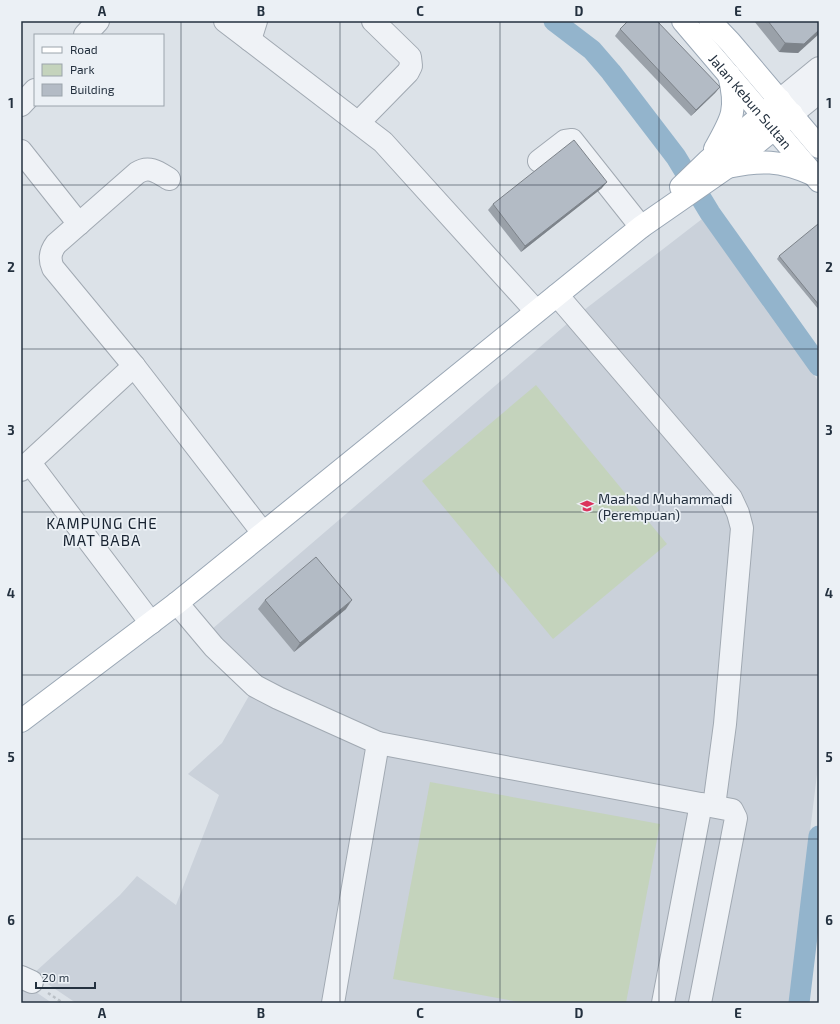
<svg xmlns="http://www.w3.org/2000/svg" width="840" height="1024" font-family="'Exo 2',sans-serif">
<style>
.built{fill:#cad1da}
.green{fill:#c4d3bc}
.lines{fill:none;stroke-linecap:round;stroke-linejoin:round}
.canal{stroke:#93b4cc;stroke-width:21}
.minor-casing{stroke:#a1a9b2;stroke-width:24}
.major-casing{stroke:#9aa7b5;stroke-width:24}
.path{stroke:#bac0c6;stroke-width:2.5;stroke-dasharray:3 3;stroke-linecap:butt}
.minor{stroke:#eff2f6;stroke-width:22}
.major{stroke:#fff;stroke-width:22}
.wall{fill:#9aa1a9}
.shaded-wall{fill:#7d838a}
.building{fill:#b3bbc5;stroke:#7d838a}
.grid{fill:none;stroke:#24313f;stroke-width:1;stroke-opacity:0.55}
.labels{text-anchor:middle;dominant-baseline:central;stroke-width:3.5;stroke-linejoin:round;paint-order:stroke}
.street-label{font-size:14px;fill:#24313f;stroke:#ebf0f5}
.poi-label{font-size:14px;fill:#24313f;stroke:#ebf0f5;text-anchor:start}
.neighbourhood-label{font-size:15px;letter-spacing:1px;fill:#172230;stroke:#ebf0f5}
.neatline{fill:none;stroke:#24313f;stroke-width:1.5}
.grid-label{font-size:13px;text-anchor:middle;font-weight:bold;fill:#24313f}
</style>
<rect width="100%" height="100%" fill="#dce2e8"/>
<g class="built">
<polygon points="702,219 819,382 819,758 789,1003 76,1003 33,974 120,895 137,876 176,905 219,795 188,774 222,743 258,680 211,630 575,317"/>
<polygon points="27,986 52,1003 21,1003 21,991"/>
</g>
<g class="green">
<polygon points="536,385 667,544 553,639 422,481"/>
<polygon points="430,782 660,824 626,1003 525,1003 393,979"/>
</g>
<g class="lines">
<g class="canal">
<polyline points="554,21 592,50 611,72 676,157 710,213 819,366"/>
<polyline points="799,1003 819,836"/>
</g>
<g class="minor-casing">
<g id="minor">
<polyline points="225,21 383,142 536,311"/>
<polyline points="85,35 98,21"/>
<polyline points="250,40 256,21"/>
<polyline points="780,100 819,68"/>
<polyline points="21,105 35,90"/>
<polyline points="792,114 819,92"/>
<polyline points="359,122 408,72 411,66 410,57 373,21"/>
<polyline points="21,151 79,224"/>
<polyline points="539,161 565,141 572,140 641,227"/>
<path d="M 169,179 C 158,172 149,165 137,173 L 56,244 C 50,252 49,259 53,268 L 134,366 L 263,533"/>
<polyline points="557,295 731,498 738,513 742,528 725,724 714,806"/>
<polyline points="30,463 151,623"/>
<polyline points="21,470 134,366"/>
<polyline points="177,603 214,647 255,686 278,698 378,743 333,1003"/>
<polyline points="378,743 732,810 736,818 700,1003"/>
<polyline points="21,977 32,982"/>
<polyline points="663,1003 701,804"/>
</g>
</g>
<g class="major-casing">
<g id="major">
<path id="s1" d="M 683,21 L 819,181"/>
<polyline points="710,21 730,42 819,147"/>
<path d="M 715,149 C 732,119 738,110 729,75"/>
<path d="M 727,167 C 761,160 780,160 812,174"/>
<polyline points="681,187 708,161 780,100"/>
<polyline points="21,721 177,603 641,227 726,168 792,114"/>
</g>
</g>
<polyline class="path" points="48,993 63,1003"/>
<use href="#minor" class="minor"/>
<use href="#major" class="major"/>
</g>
<g class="wall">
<polygon points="754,21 819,21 798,53 779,52"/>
<polygon points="620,29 720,87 715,93 691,116 615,36"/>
<polygon points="602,188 521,252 488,210 493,204"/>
<polygon points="819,225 819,310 777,259 779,256"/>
<polygon points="265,600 346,609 294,652 258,609"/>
</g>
<g class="shaded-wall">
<polygon points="819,30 819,34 798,53 779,52 785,43"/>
<polygon points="720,87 715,93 691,116 696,110"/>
<polygon points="607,182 602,188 521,252 525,246"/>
<polygon points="352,600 346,609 294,652 300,643"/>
</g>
<g class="building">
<polygon points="628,21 657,21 720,87 696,110 620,29"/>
<polygon points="768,21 819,21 819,30 804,44 785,43"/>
<polygon points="574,140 607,182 525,246 493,204"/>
<polygon points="818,224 819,225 819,305 779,256"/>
<polygon points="316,557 352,600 300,643 265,600"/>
</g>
<path class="grid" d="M 181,21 L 181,1003M 340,21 L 340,1003M 500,21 L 500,1003M 659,21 L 659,1003M 21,185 L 819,185M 21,349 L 819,349M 21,512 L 819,512M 21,675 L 819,675M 21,839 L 819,839"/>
<defs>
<g id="school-bare" transform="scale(1.08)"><path d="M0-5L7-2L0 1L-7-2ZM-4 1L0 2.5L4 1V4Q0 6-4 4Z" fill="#db335d" stroke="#ebf0f5" stroke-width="2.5" paint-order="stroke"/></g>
</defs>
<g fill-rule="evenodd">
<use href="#school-bare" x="587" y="506"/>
</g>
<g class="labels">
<g class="street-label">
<text stroke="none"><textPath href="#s1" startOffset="105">Jalan Kebun Sultan</textPath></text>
</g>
<g class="poi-label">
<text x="598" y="498">Maahad Muhammadi<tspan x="598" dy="16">(Perempuan)</tspan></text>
</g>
<g class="neighbourhood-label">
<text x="102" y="523">KAMPUNG CHE<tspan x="102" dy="17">MAT BABA</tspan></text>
</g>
</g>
<rect width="840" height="1024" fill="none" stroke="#ebf0f5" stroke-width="44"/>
<rect x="34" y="34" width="130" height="72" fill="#ebf0f5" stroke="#9ba4ac"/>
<rect x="42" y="47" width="20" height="6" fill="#ffffff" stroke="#9ba4ac"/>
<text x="70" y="54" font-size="12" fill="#24313f">Road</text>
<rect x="42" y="64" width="20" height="12" fill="#c4d3bc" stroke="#9ba4ac"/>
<text x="70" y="74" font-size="12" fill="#24313f">Park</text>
<rect x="42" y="84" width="20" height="12" fill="#b3bbc5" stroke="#9ba4ac"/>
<text x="70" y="94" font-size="12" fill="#24313f">Building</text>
<path d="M36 982v6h59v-6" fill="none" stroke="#24313f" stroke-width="2"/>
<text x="42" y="982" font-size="12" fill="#24313f" stroke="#ebf0f5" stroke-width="3" paint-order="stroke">20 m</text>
<rect x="22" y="22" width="796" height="980" class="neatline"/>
<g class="grid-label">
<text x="102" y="16">A</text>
<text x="261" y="16">B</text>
<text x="420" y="16">C</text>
<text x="579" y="16">D</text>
<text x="738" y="16">E</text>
<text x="11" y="108">1</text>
<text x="829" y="108">1</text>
<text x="11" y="272">2</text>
<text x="829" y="272">2</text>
<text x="11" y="435">3</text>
<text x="829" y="435">3</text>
<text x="11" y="598">4</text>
<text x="829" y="598">4</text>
<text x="11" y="762">5</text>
<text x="829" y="762">5</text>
<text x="11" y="925">6</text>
<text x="829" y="925">6</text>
<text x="102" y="1018">A</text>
<text x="261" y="1018">B</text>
<text x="420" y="1018">C</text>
<text x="579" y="1018">D</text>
<text x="738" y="1018">E</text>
</g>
</svg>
